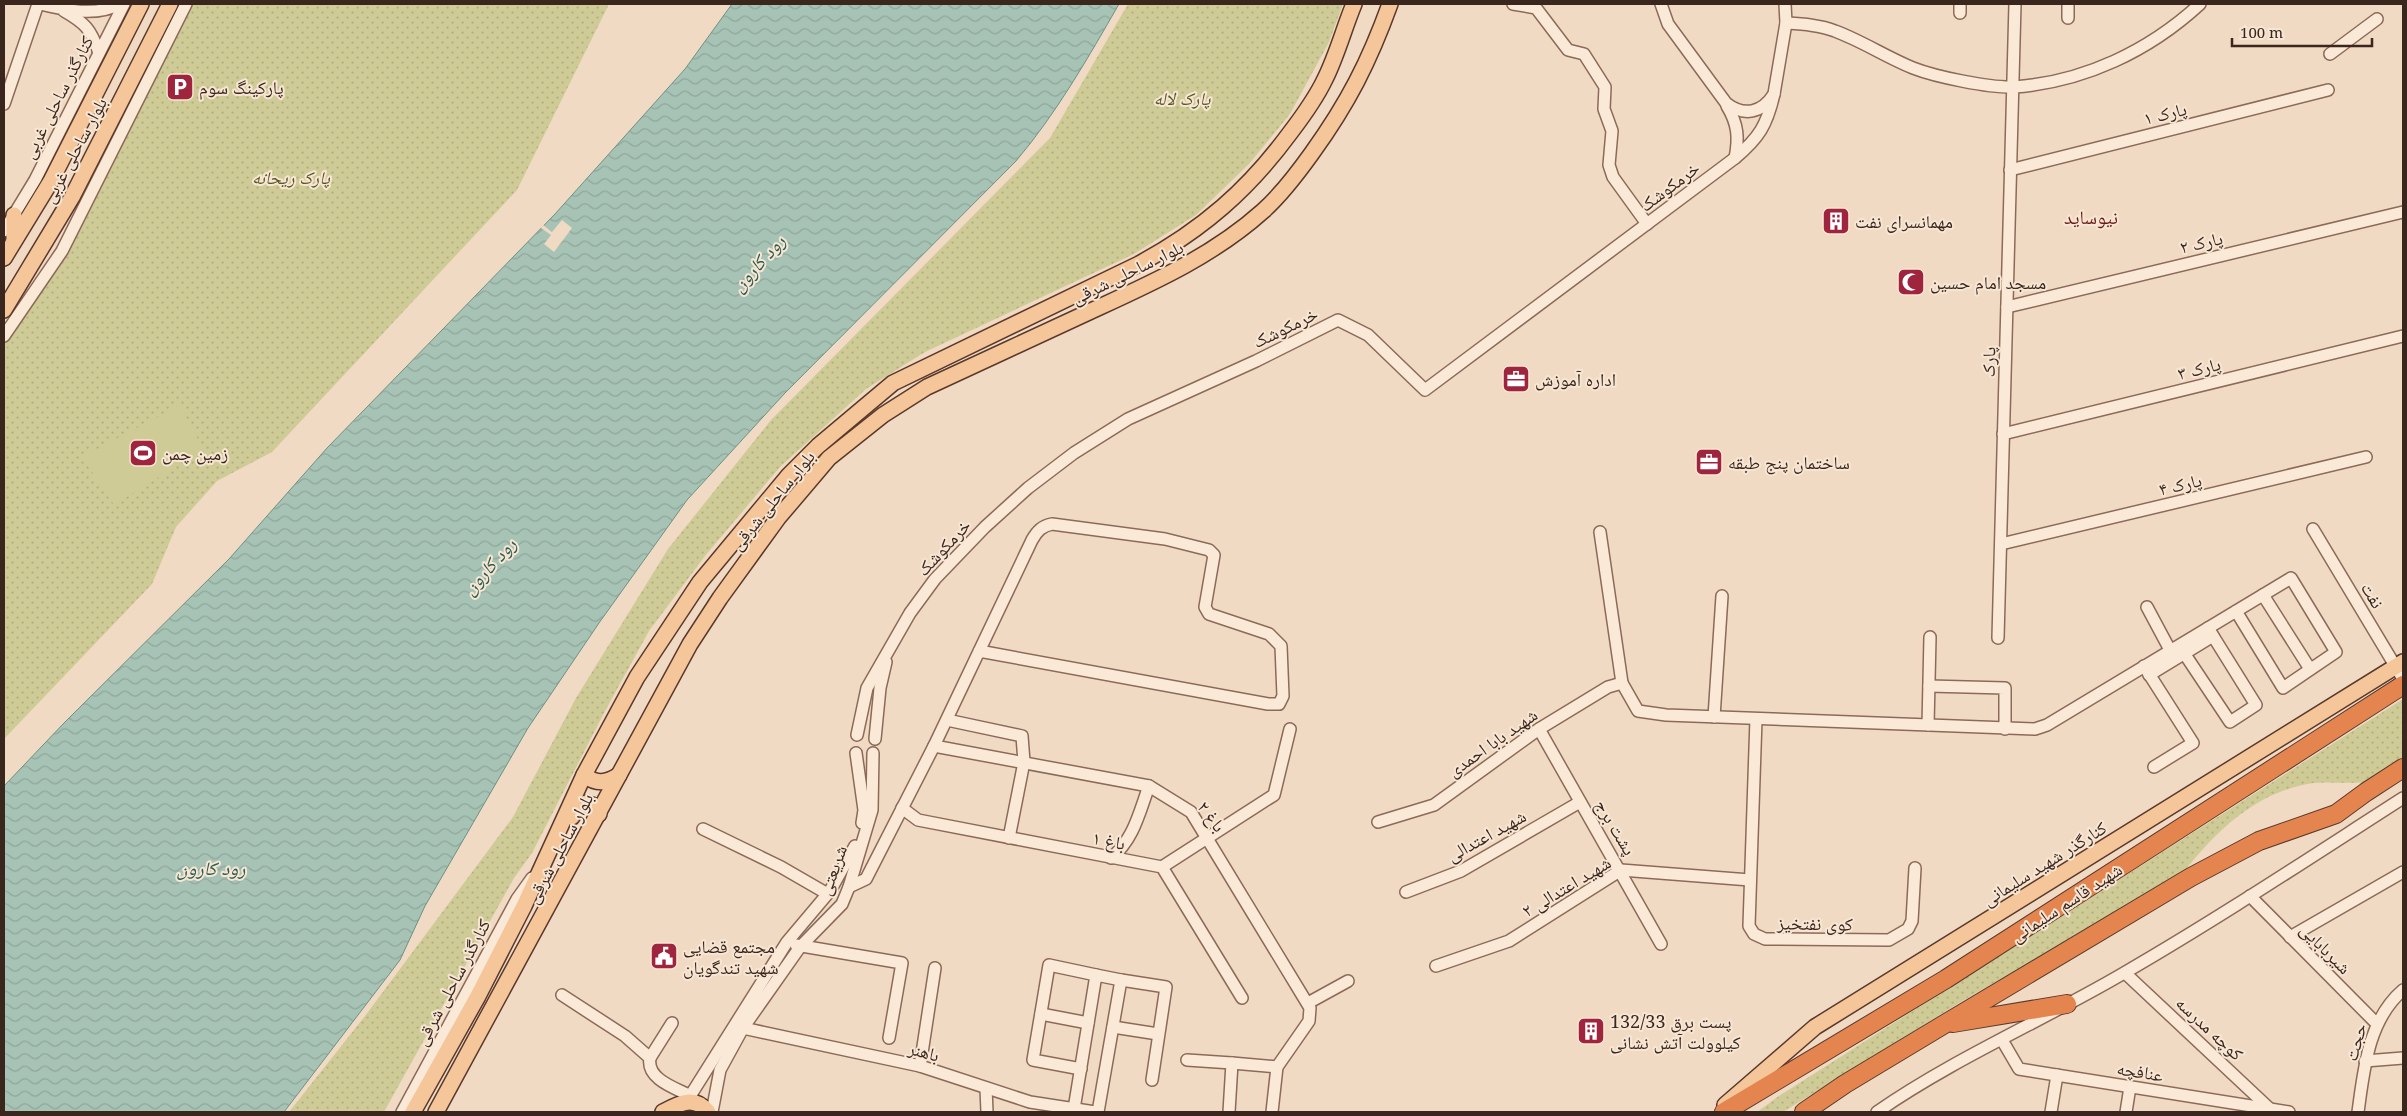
<svg xmlns="http://www.w3.org/2000/svg" width="2407" height="1116" font-family="'Noto Serif','Noto Naskh Arabic',serif">
<style>
.green{fill:url(#green-dots)}
.pitch{fill:#cfcb96}
.water{fill:url(#water-waves);stroke:#6b9281}
.pier{fill:#f1dac3}
.lines{fill:none;stroke-linecap:round;stroke-linejoin:round}
.minor-casing{stroke:#8c6a59;stroke-width:14}
.major-casing{stroke:#5a392d;stroke-width:18}
.highway-casing{stroke:#5a392d;stroke-width:20}
.minor{stroke:#fbe9d7;stroke-width:11}
.major{stroke:#f5c699;stroke-width:15}
.highway{stroke:#e48550;stroke-width:18}
.labels{text-anchor:middle;dominant-baseline:central;stroke-width:4;stroke-linejoin:round;paint-order:stroke}
.poi-label{font-size:18px;fill:#3b261e;stroke:#f7e6d3;text-anchor:start}
.street-label{font-size:18px;fill:#3b261e;stroke:#f7e6d3}
.park-label{font-size:18px;font-style:italic;fill:#565923;stroke:#f7e6d3}
.neighbourhood-label{font-size:19px;fill:#6a1b1a;stroke:#f7e6d3}
.water-label{font-size:19px;font-style:italic;fill:#2c5c4f;stroke:#f7e6d3}
</style>
<defs>
<pattern id="green-dots" width="8" height="8" patternUnits="userSpaceOnUse" patternTransform="scale(1.25)"><rect width="8" height="8" fill="#cfcb96"/><path d="M2 2h.1M6 6h.1" fill="none" stroke="#b3ae81" stroke-width="1.8" stroke-linecap="round"/></pattern>
<pattern id="water-waves" width="16" height="10" patternUnits="userSpaceOnUse" patternTransform="scale(1.25)"><rect width="16" height="10" fill="#a6c3b5"/><path d="M0 5q4-4 8 0t8 0" fill="none" stroke="#90a79b"/></pattern>
</defs>
<rect width="100%" height="100%" fill="#f1dac3"/>
<g class="green">
<polygon points="182,4 609,4 517,190 272,452 217,481 176,527 152,584 4,739 4,341 87,207"/>
<polygon points="1128,4 1343,4 1329,42 1290,114 1249,164 1196,215 1134,254 925,352 866,389 780,467 705,556 649,631 604,713 532,853 514,878 384,1112 289,1112 365,1016 513,817 576,698 668,549 771,420 1050,138"/>
<path d="M 2403,699 L 2403,762 C 2394,767 2381,779 2370,781 C 2352,785 2332,781 2313,783 C 2256,792 2217,830 2183,873 L 1959,1003 L 1783,1112 L 1757,1112 L 1779,1096 Z"/>
</g>
<polygon class="pitch" points="180,405 203,449 114,505 82,457"/>
<path class="water" d="M 732,4 L 1119,4 C 1088,58 1056,114 1016,161 L 785,393 L 687,500 L 599,623 L 528,728 L 425,906 L 400,960 L 284,1112 L 4,1112 L 4,786 L 64,723 L 229,559 L 327,448 L 555,214 L 685,69 Z"/>
<polygon class="pier" points="562,220 572,228 554,252 544,244 551,235 541,228 543,225 552,232"/>
<g class="lines">
<g class="minor-casing">
<g id="minor">
<path d="M 40,4 C 65,10 96,17 120,4"/>
<polyline points="1513,4 1536,8 1568,50 1584,54 1605,87 1604,109 1612,131 1609,165 1613,177 1647,224"/>
<path d="M 1661,4 L 1668,24 L 1726,103 C 1744,117 1762,113 1774,94 L 1786,23 L 1785,4"/>
<polyline points="1960,4 1960,13"/>
<path d="M 64,11 C 85,23 91,29 99,53"/>
<polyline points="2068,18 2068,4"/>
<path d="M 1786,23 C 1802,24 1820,25 1835,31 C 1862,41 1886,57 1913,68 C 1936,77 1990,88 2014,87 C 2084,82 2149,51 2200,4"/>
<polyline points="2330,54 2377,19"/>
<polyline points="4,104 38,4"/>
<path d="M 1727,106 C 1738,124 1739,138 1735,158"/>
<polyline points="2010,170 2328,90"/>
<polyline points="4,231 35,180 124,4"/>
<polyline points="2007,307 2403,212"/>
<polyline points="4,336 62,251 186,4"/>
<polyline points="2003,434 2403,336"/>
<polyline points="2313,529 2403,679"/>
<polyline points="1600,532 1622,683 1638,711 1666,715 2035,729 2047,725 2291,578 2336,652 2283,688 2236,611"/>
<polyline points="2001,544 2366,457"/>
<polyline points="2263,595 2310,669"/>
<polyline points="2147,607 2170,650"/>
<polyline points="1998,638 2015,4"/>
<polyline points="2184,653 2230,722 2256,705 2208,628"/>
<polyline points="2144,666 2193,743 2154,767"/>
<polyline points="2149,675 2213,636"/>
<polyline points="1929,686 2005,688 2005,729"/>
<polyline points="1714,717 1722,596"/>
<polyline points="1756,719 1749,926 1754,934 1765,939 1889,940 1908,929 1912,921 1915,868"/>
<polyline points="947,720 1022,736 1024,762 1009,838"/>
<polyline points="1928,725 1930,637"/>
<polyline points="1539,729 1661,944"/>
<path d="M 857,735 L 867,688 L 910,613 L 935,579 L 985,527 L 1028,488 L 1074,453 L 1128,419 L 1256,361 L 1338,320 L 1368,335 L 1425,390 L 1735,158 C 1759,138 1767,125 1774,94"/>
<polyline points="875,739 880,688 886,662"/>
<polyline points="934,746 1149,786 1191,812 1310,1008 1309,1021 1277,1067 1272,1112"/>
<polyline points="856,753 864,810 862,823"/>
<polyline points="902,808 918,820 1162,867 1242,998"/>
<polyline points="1378,822 1434,805 1539,729 1608,687 1622,683"/>
<polyline points="703,829 781,867 826,893"/>
<path d="M 1111,858 C 1134,839 1139,813 1149,786"/>
<polyline points="1162,867 1274,795 1290,729"/>
<path d="M 849,887 L 866,879 L 934,746 L 1032,540 C 1037,531 1042,526 1052,524 L 1165,539 L 1209,550 L 1214,555 L 1205,607 L 1209,614 L 1269,634 L 1281,646 L 1283,696 L 1279,704 L 1268,704 L 979,651"/>
<polyline points="1406,892 1461,871 1580,802"/>
<polyline points="2250,896 2377,1024"/>
<polyline points="2290,937 2403,872"/>
<polyline points="796,945 902,963 889,1038"/>
<polyline points="1436,966 1509,941 1621,870 1750,880"/>
<polyline points="2125,973 2270,1109"/>
<polyline points="1121,980 1166,987 1152,1080"/>
<path d="M 562,995 L 625,1036 L 650,1058 C 646,1079 675,1088 691,1096"/>
<polyline points="1308,1003 1348,981"/>
<polyline points="1041,1014 1088,1023"/>
<polyline points="1113,1027 1158,1034"/>
<polyline points="743,1028 920,1066 1030,1102 1095,1112"/>
<polyline points="2002,1040 2019,1069 2289,1112"/>
<polyline points="650,1058 672,1023"/>
<polyline points="1187,1060 1232,1063"/>
<polyline points="2365,1061 2403,1058"/>
<polyline points="920,1066 935,968"/>
<polyline points="1081,1069 1033,1060 1049,965 1096,975"/>
<polyline points="986,1088 987,1112"/>
<polyline points="687,1101 787,942 830,891 855,846"/>
<polyline points="1074,1109 1096,975 1121,980 1098,1112"/>
<polyline points="402,1112 517,899 532,878"/>
<polyline points="712,1112 720,1070 743,1028 800,947 842,904 849,887 872,810 873,753"/>
<polyline points="1229,1112 1232,1063 1277,1067"/>
<path d="M 1877,1112 C 1953,1059 2044,1020 2124,973 C 2219,918 2311,857 2403,798"/>
<polyline points="2051,1112 2057,1075"/>
<polyline points="2126,1112 2130,1087"/>
<path d="M 2358,1112 C 2364,1069 2368,1020 2403,990"/>
</g>
</g>
<g class="major-casing">
<g id="major">
<polyline points="14,215 14,241"/>
<polyline points="4,258 51,181 141,4"/>
<polyline points="4,310 72,197 170,4"/>
<path d="M 584,775 C 596,784 606,784 619,775"/>
<polyline points="572,817 577,806 586,803 595,806 599,814"/>
<polyline points="1725,1105 1815,1027 2403,662"/>
<path d="M 413,1112 L 478,996 L 524,906 L 584,775 L 637,677 L 700,582 L 789,475 L 818,446 L 893,383 L 1139,264 C 1202,230 1248,190 1290,133 C 1303,116 1316,98 1325,79 C 1337,55 1344,28 1354,4"/>
<path d="M 436,1112 L 690,644 L 720,598 L 778,518 L 829,458 L 883,415 L 927,387 C 982,362 1036,336 1091,311 C 1152,283 1213,256 1263,211 C 1282,194 1297,174 1312,153 C 1348,103 1369,62 1390,4"/>
<path d="M 663,1112 C 680,1103 694,1095 708,1112"/>
</g>
</g>
<g class="highway-casing">
<g id="highway">
<polyline points="1953,1023 2067,1004"/>
<polyline points="1724,1112 1946,979 2403,685"/>
<polyline points="1804,1112 1845,1084 1943,1025 2191,877 2259,841 2336,814 2366,792 2403,768"/>
</g>
</g>
<use href="#minor" class="minor"/>
<use href="#major" class="major"/>
<use href="#highway" class="highway"/>
</g>
<defs>
<g id="parking-square" transform="scale(1.4375)"><rect x="-9" y="-9" width="18" height="18" rx="4" fill="#9f253e" stroke="#f7e6d3"/><path d="M-3.5-5.5H1a3.5 3.5 0 0 1 0 7H-1V5.5H-3.5ZM-1-3.4V-.6H.8a1.4 1.4 0 0 0 0-2.8Z" fill="#fff"/></g>
<g id="building-square" transform="scale(1.4375)"><rect x="-9" y="-9" width="18" height="18" rx="4" fill="#9f253e" stroke="#f7e6d3"/><path d="M-4-6H4V6H1V3H-1V6H-4ZM-2.5-4.3h1.7v1.8h-1.7ZM.8-4.3h1.7v1.8H.8ZM-2.5-1h1.7V.8h-1.7ZM.8-1h1.7V.8H.8Z" fill="#fff"/></g>
<g id="mosque-square" transform="scale(1.4375)"><rect x="-9" y="-9" width="18" height="18" rx="4" fill="#9f253e" stroke="#f7e6d3"/><path d="M3.5-4.9A6 6 0 1 0 3.5 4.9A5 5 0 1 1 3.5-4.9Z" fill="#fff"/></g>
<g id="office-square" transform="scale(1.4375)"><rect x="-9" y="-9" width="18" height="18" rx="4" fill="#9f253e" stroke="#f7e6d3"/><path d="M-6-3h4V-5.5h4V-3h4V5H-6ZM-1-4.5V-3h2v-1.5ZM-6 0V1H6V0Z" fill="#fff"/></g>
<g id="stadium-square" transform="scale(1.4375)"><rect x="-9" y="-9" width="18" height="18" rx="4" fill="#9f253e" stroke="#f7e6d3"/><path d="M0-5a6.5 5 0 1 0 0 10a6.5 5 0 1 0 0-10ZM-3.5-1.8h7v3.6h-7Z" fill="#fff"/></g>
<g id="civic-square" transform="scale(1.4375)"><rect x="-9" y="-9" width="18" height="18" rx="4" fill="#9f253e" stroke="#f7e6d3"/><path d="M-.6-6.5H3V-4.5H.6V-3L4-1V1h2V6H-6V1h2V-1L-.6-3ZM-1.2 2.5V6h2.4V2.5Z" fill="#fff"/></g>
</defs>
<g fill-rule="evenodd">
<use href="#parking-square" x="180" y="87"/>
<use href="#building-square" x="1836" y="221"/>
<use href="#mosque-square" x="1911" y="282"/>
<use href="#office-square" x="1516" y="379"/>
<use href="#stadium-square" x="143" y="453"/>
<use href="#office-square" x="1709" y="462"/>
<use href="#civic-square" x="664" y="956"/>
<use href="#building-square" x="1591" y="1031"/>
</g>
<g class="labels">
<g class="poi-label">
<text x="199" y="87">پارکینگ سوم</text>
<text x="1855" y="221">مهمانسرای نفت</text>
<text x="1930" y="282">مسجد امام حسین</text>
<text x="1535" y="379">اداره آموزش</text>
<text x="162" y="453">زمین چمن</text>
<text x="1728" y="462">ساختمان پنج طبقه</text>
<text x="683" y="946">مجتمع قضایی<tspan x="683" dy="21">شهید تندگویان</tspan></text>
<text x="1610" y="1021">پست برق 132/33<tspan x="1610" dy="21">کیلوولت آتش نشانی</tspan></text>
</g>
<g class="street-label">
<text transform="translate(57 97) rotate(-63)">کنارگذر ساحلی غربی</text>
<text transform="translate(2165 113) rotate(-14)">پارک ۱</text>
<text transform="translate(74 150) rotate(-62)">بلوار ساحلی غربی</text>
<text transform="translate(1669 186) rotate(-37)">خرمکوشک</text>
<text transform="translate(2201 242) rotate(-13)">پارک ۲</text>
<text transform="translate(1127 272) rotate(-26)">بلوار ساحلی شرقی</text>
<text transform="translate(1285 327) rotate(-26)">خرمکوشک</text>
<text transform="translate(1988 362) rotate(-89)">پارک</text>
<text transform="translate(2199 368) rotate(-14)">پارک ۳</text>
<text transform="translate(2180 484) rotate(-13)">پارک ۴</text>
<text transform="translate(772 500) rotate(-51)">بلوار ساحلی شرقی</text>
<text transform="translate(943 547) rotate(-47)">خرمکوشک</text>
<text transform="translate(2373 595) rotate(59)">نفت</text>
<text transform="translate(1492 742) rotate(-35)">شهید بابا احمدی</text>
<text transform="translate(1212 816) rotate(53)">باغ ۲</text>
<text transform="translate(1616 827) rotate(59)">پشت برج</text>
<text transform="translate(1486 835) rotate(-29)">شهید اعتدالی</text>
<text transform="translate(1109 840) rotate(11)">باغ ۱</text>
<text transform="translate(559 848) rotate(-62)">بلوار ساحلی شرقی</text>
<text transform="translate(2044 863) rotate(-32)">کنارگذر شهید سلیمانی</text>
<text transform="translate(832 870) rotate(-70)">شریعتی</text>
<text transform="translate(1566 886) rotate(-31)">شهید اعتدالی ۲</text>
<text transform="translate(2066 902) rotate(-33)">شهید قاسم سلیمانی</text>
<text transform="translate(1815 923) rotate(1)">کوی نفتخیز</text>
<text transform="translate(2326 948) rotate(45)">شیربابایی</text>
<text transform="translate(452 982) rotate(-62)">کنارگذر ساحلی شرقی</text>
<text transform="translate(2210 1028) rotate(43)">کوچه مدرسه</text>
<text transform="translate(2355 1042) rotate(-74)">حجت</text>
<text transform="translate(924 1051) rotate(15)">باهنر</text>
<text transform="translate(2140 1071) rotate(9)">عنافچه</text>
</g>
<g class="park-label">
<text x="1182" y="98">پارک لاله</text>
<text x="291" y="177">پارک ریحانه</text>
</g>
<g class="neighbourhood-label">
<text x="2091" y="217">نیوساید</text>
</g>
<g class="water-label">
<text transform="translate(758 263) rotate(-48)">رود کارون</text>
<text transform="translate(489 566) rotate(-48)">رود کارون</text>
<text x="211" y="868">رود کارون</text>
</g>
</g>
<rect width="2407" height="1116" fill="none" stroke="#3b261e" stroke-width="10"/>
<path d="M2232 38v8h140v-8" fill="none" stroke="#3b261e" stroke-width="2.5"/>
<text x="2240" y="38" font-size="15" fill="#3b261e" stroke="#f7e6d3" stroke-width="4" paint-order="stroke">100 m</text>
</svg>
